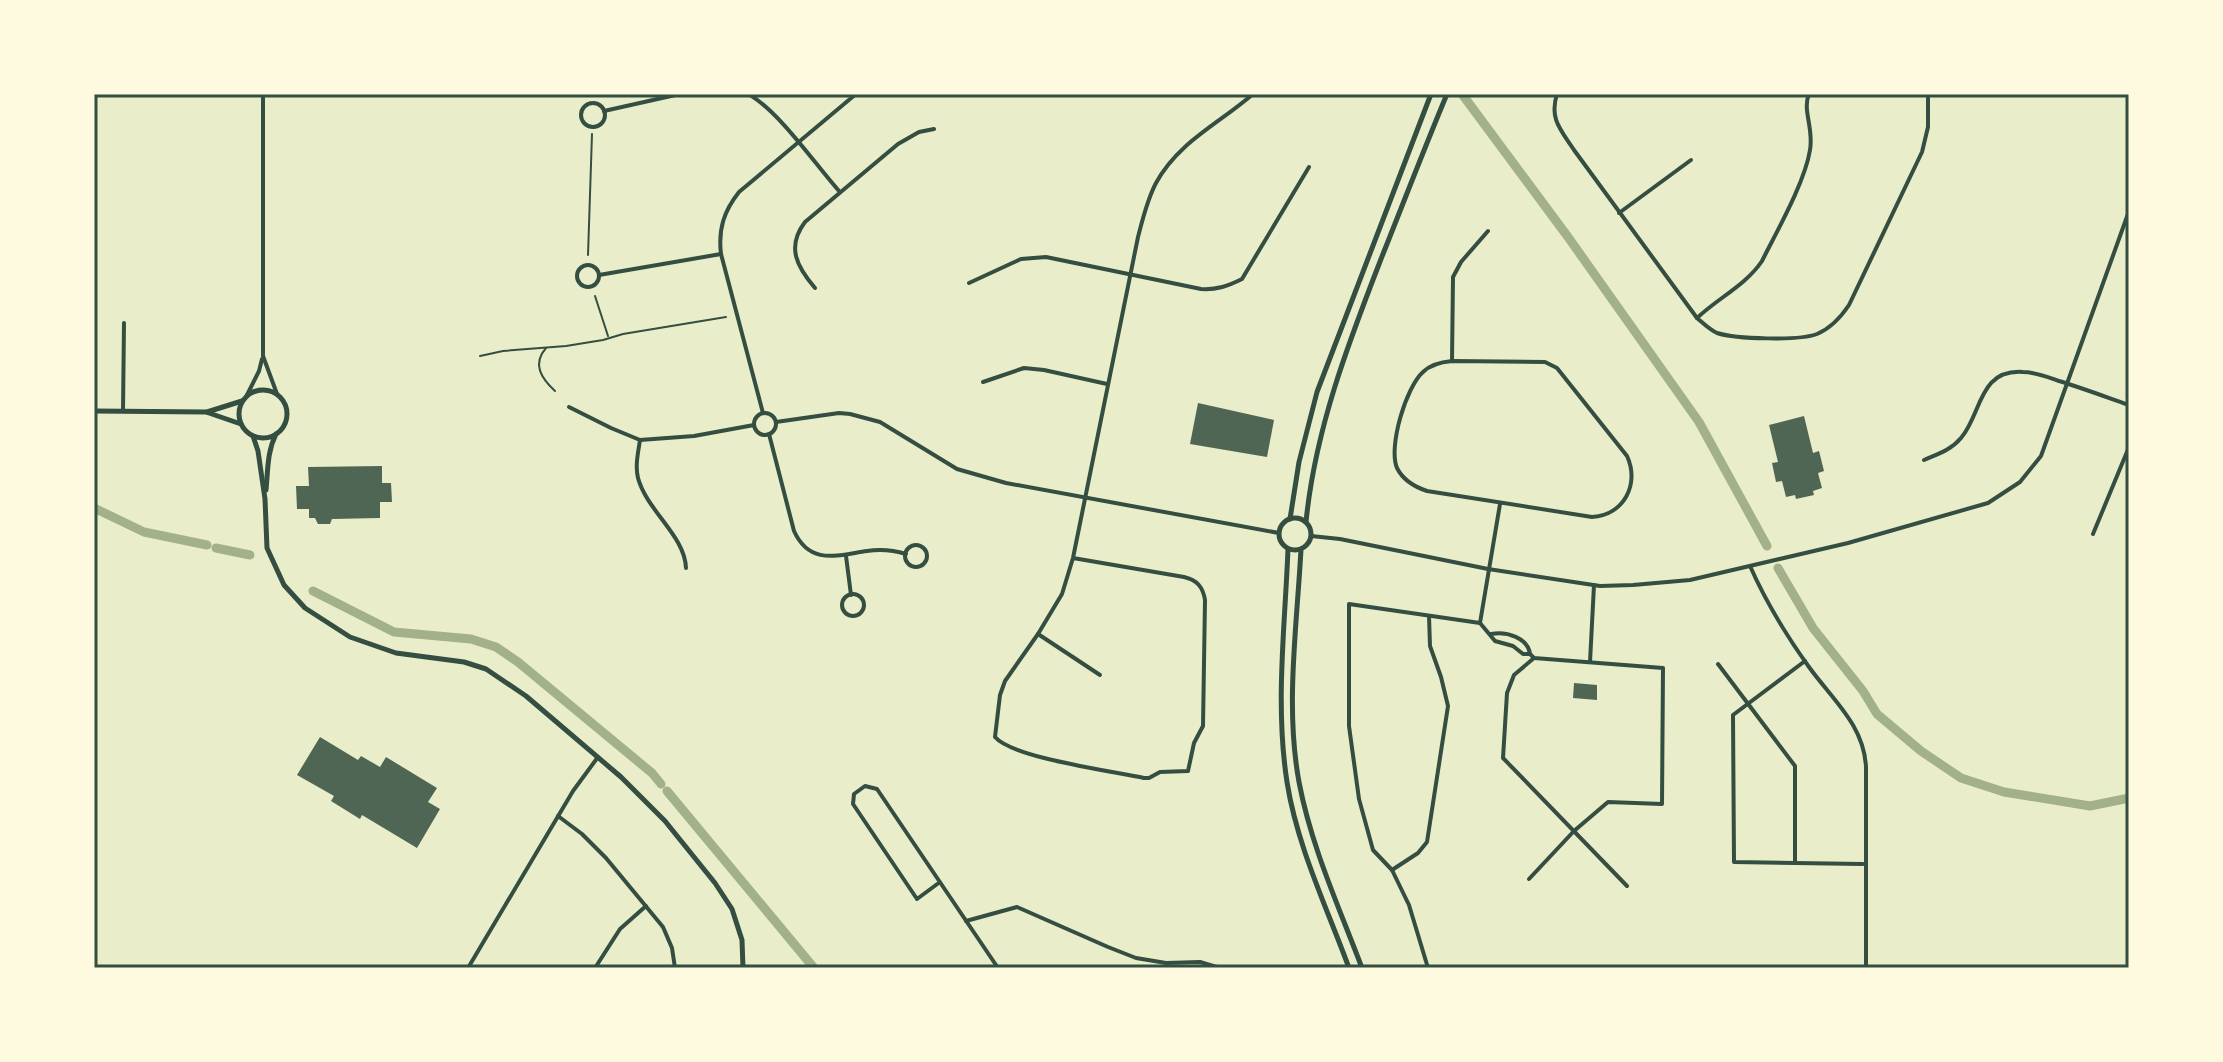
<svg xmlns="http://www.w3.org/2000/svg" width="2223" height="1062" font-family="Montserrat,sans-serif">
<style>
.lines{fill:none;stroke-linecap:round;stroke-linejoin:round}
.canal{stroke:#a3b18a;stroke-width:9}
.building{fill:#4f6655}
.path{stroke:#344e41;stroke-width:2}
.minor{stroke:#344e41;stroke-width:4}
.tertiary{stroke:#344e41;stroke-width:5}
.neatline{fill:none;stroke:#344e41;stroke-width:3}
</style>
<rect width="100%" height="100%" fill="#e9edc9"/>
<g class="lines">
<g class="canal">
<polyline points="1462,94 1568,237 1699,422 1767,546"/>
<polyline points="94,508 144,532 207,545"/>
<polyline points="216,548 250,555"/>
<polyline points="1778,568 1813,628 1863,691 1877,714 1921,751 1961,778 2004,792 2090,806 2129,798"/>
<polyline points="313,591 394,632 471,639 496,647 518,662 652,773 661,784"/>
<polyline points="667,791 814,968"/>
</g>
</g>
<g class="building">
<polygon points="1198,403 1274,420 1267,457 1190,444"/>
<polygon points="1804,416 1813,453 1819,451 1824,471 1818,473 1822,488 1813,491 1814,495 1796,499 1795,495 1786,497 1782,481 1776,482 1772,463 1778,462 1769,425"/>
<polygon points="382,466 382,483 391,483 392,502 380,502 380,518 332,519 330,524 318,524 315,518 309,518 309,509 297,509 296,486 309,486 308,467"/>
<polygon points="1574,683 1597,685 1597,700 1573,698"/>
<polygon points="320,737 358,760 361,756 380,767 386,757 437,788 428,802 440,809 417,848 362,815 360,819 331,801 334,796 297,775"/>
</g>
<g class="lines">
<g class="path">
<polyline points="588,255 592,134"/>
<polyline points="595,296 608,336"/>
<path d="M 546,348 C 532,364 541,378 555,391"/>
<polyline points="480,356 503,351 566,346 603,340 623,334 726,317"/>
</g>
<g class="minor">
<polyline points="263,94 263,356 277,394"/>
<path d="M 748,94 C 778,110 815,164 839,191"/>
<path d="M 1557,94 C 1549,119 1561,130 1574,150 L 1697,318 C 1704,324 1710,330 1717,333 C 1736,339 1799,341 1817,334 C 1831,328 1841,317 1849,305 L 1922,152 L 1928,127 L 1928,94"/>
<circle cx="593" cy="115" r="12"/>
<polyline points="604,111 680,94"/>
<polyline points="1619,213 1691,160"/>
<circle cx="588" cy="276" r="11"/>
<polyline points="599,275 721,254"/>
<path d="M 969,283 L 1021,259 L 1046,257 L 1201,289 C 1217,290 1228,286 1242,279 L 1309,167"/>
<path d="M 815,288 C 797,267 786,247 805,222 L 898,144 L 919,132 L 934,129"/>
<path d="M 1697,318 C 1718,298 1746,285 1762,261 C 1777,231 1805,182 1810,150 C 1814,128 1802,110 1809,94"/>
<path d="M 1452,361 L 1545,362 L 1557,368 L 1627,456 C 1640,484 1624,515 1592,517 L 1427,491 C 1415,487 1403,480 1397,468 C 1388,447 1406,387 1423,372 C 1431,364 1441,362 1452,361 Z"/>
<polyline points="1452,361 1453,277 1461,262 1488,231"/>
<polyline points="983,382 1024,368 1044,370 1107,384"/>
<polyline points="247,395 259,371 262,359"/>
<polyline points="569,407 611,428 640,440 694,436 754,425"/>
<polyline points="123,411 124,323"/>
<path d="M 763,413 L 721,254 C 718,229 724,211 739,192 L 856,94"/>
<circle cx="765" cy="424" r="11"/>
<polyline points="776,422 839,413 850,414 880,422 957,469 1006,483 1279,533"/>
<path d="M 769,434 L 794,531 C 810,566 838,555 867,551 C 880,549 893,550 906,554"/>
<path d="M 640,440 C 638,453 635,466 638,478 C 647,511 685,536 686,568"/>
<path d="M 1924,460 C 1938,454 1951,450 1961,438 C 1982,414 1978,369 2023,372 C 2035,372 2047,377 2059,381 C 2082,388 2106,397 2129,405"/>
<polyline points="2093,534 2129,447"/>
<polyline points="1311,536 1340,539 1488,569 1600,586 1633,585 1690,580 1848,543 1988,503 2020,482 2041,456 2129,211"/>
<circle cx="916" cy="556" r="11"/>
<polyline points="846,556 851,595"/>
<path d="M 1073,558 L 1184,577 C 1197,580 1203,587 1205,600 L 1203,726 L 1194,743 L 1188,771 L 1160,772 L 1149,778 L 1144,778 C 1112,771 1013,758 995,737 L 1000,695 L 1005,681 L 1038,634 L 1062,594 L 1073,558 L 1138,237 C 1143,218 1147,200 1156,183 C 1178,142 1220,123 1253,94"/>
<path d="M 1750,566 C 1766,602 1786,635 1809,667 C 1832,699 1864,725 1866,767 L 1866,968"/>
<circle cx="853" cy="605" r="11"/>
<polyline points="1480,623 1500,504"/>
<path d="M 1480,623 L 1495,641 L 1513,646 L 1523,654 L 1530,654 C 1528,638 1507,631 1491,634"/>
<polyline points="1038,634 1100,675"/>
<polyline points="1534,658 1514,675 1507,693 1503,758 1627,886"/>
<polyline points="1805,661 1733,715 1734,862 1863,864"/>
<polyline points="1590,662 1594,585"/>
<polyline points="1718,664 1795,766 1795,863"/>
<polyline points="558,816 582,834 606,858 663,927 672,948 675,968"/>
<polyline points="1392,870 1418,853 1427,842 1448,706 1441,677 1430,646 1429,616"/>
<polyline points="1529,879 1574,831 1608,802 1662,804 1663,668 1534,658 1530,654"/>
<path d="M 940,882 L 917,899 L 853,804 L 854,794 L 865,786 L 877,789 C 917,849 958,908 998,968"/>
<polyline points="966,921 1017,907 1108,947 1136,958 1166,963 1200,962 1220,968"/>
<polyline points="468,968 573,791 598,757"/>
<polyline points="595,968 620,929 646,906"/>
<polyline points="1428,968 1409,905 1392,870 1373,850 1359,799 1349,726 1349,604 1480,623"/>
<polyline points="1482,968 1499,968"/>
</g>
<g class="tertiary">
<circle cx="263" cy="414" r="24"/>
<polyline points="94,411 206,412 241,424"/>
<polyline points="207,412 242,401"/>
<polyline points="253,436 258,451 265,499 267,548 284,585 305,608 350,637 396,653 464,662 486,669 526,696 621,777 665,821 715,883 732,909 742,940 743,968"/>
<path d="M 266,490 C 268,470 267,452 276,434"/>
<circle cx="1295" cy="534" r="16"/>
<polyline points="1290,519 1299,462 1317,392 1431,94"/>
<path d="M 1306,522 C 1315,430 1348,344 1381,259 C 1403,204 1424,149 1447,94"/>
<path d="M 1288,549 C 1285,626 1275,705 1287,782 C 1297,846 1327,908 1349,968"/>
<path d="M 1301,549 C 1297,626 1285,706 1299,782 C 1311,846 1339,907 1362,968"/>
</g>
</g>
<rect width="2223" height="1062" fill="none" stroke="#fefae0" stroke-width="192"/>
<rect x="96" y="96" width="2031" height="870" class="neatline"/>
</svg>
